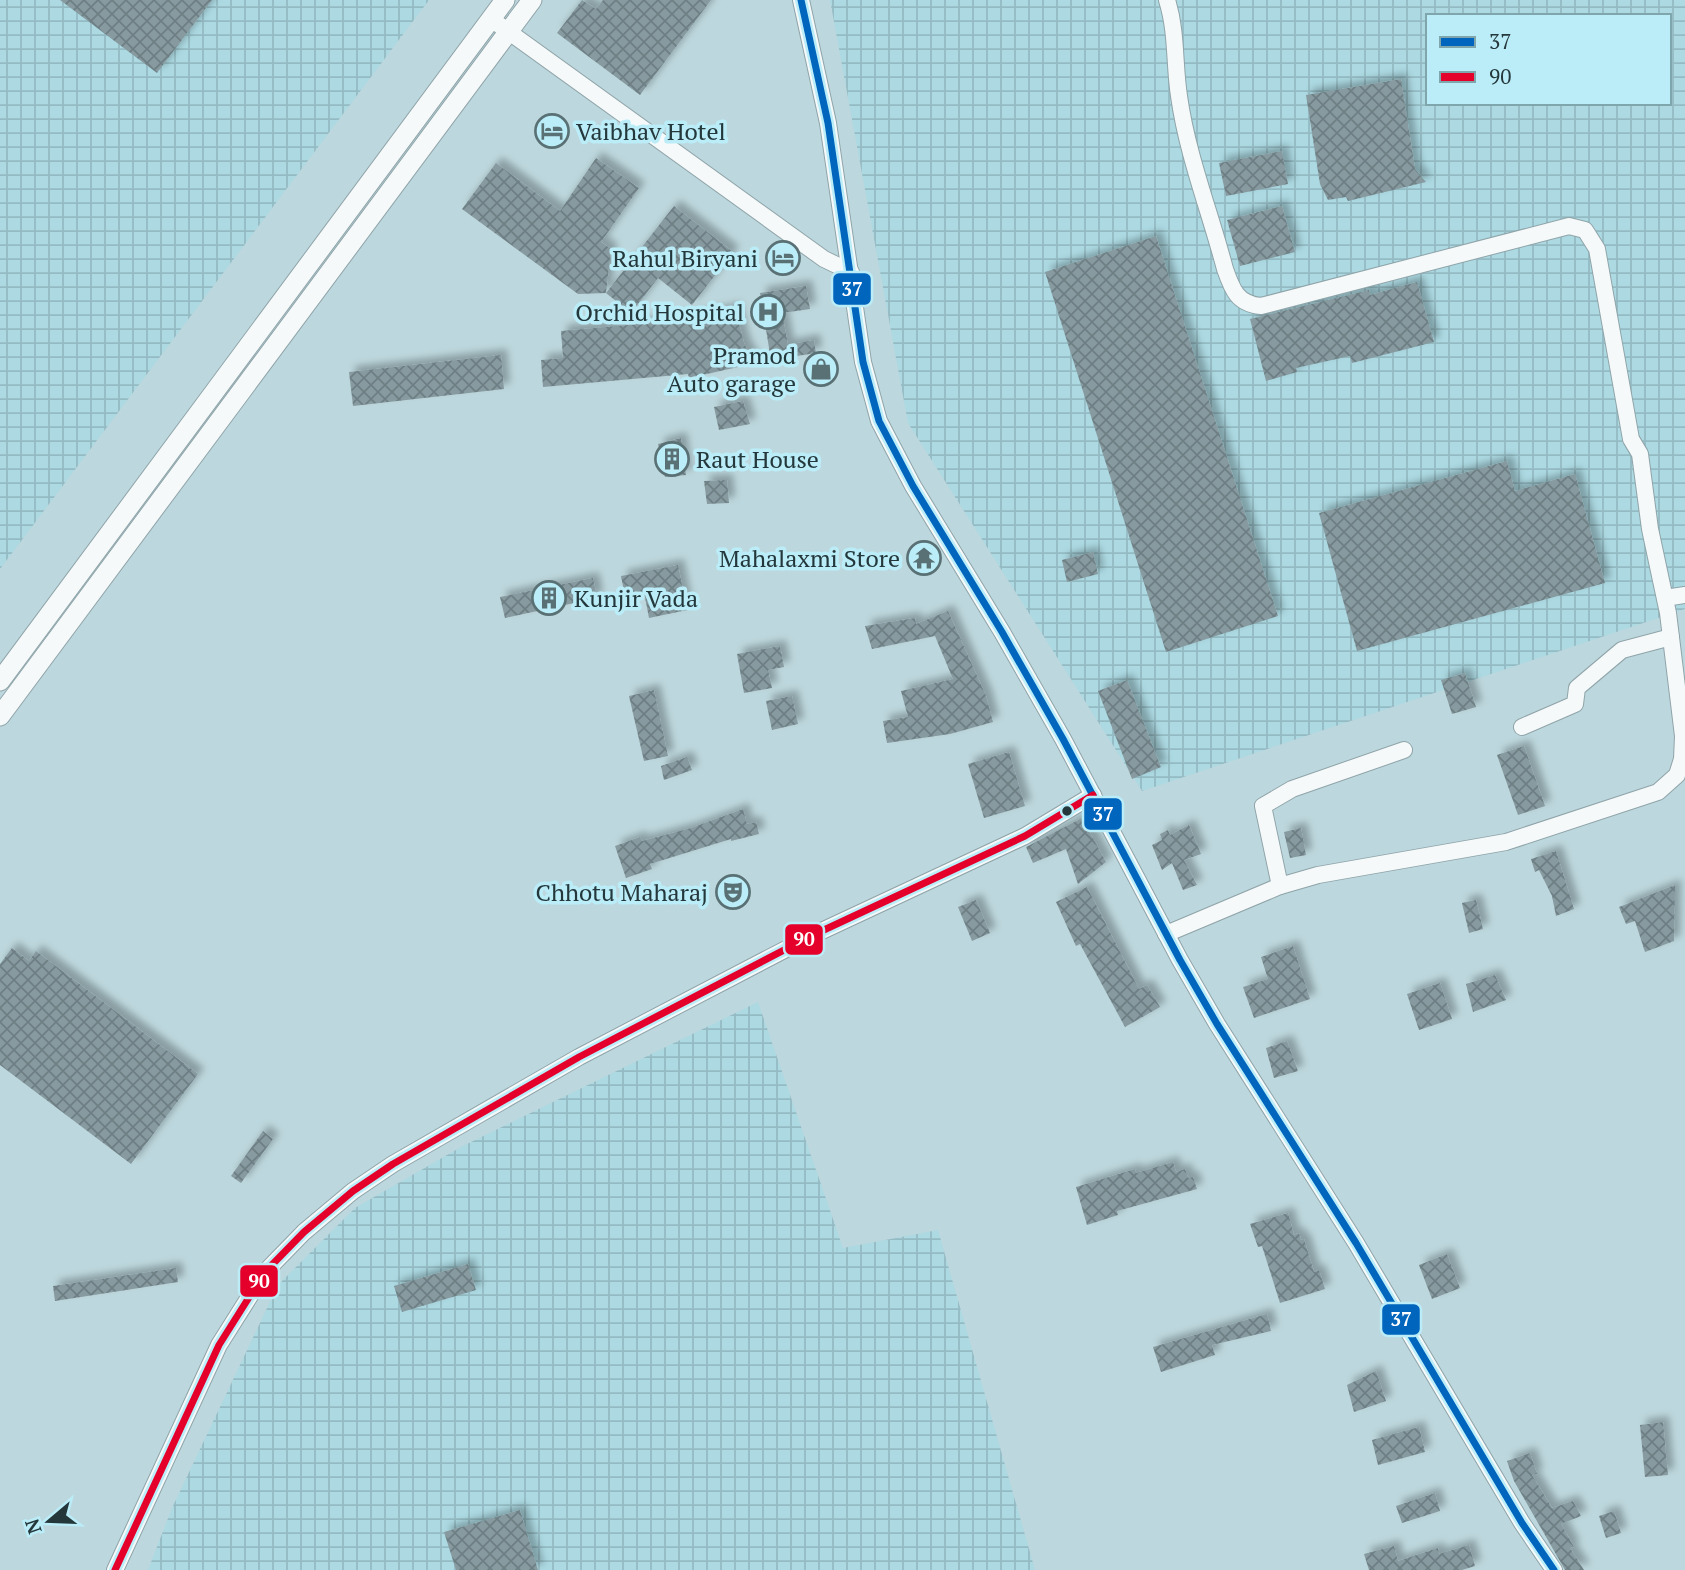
<svg xmlns="http://www.w3.org/2000/svg" width="1685" height="1570" font-family="'PT Serif',serif">
<style>
.industrial{fill:url(#industrial-grid);fill-rule:evenodd}
.building{fill:url(#building-cross-hatch);filter:url(#shadow)}
.lines{fill:none;stroke-linecap:round;stroke-linejoin:round}
.minor-casing{stroke:#8fa4a9;stroke-width:18}
.major-casing{stroke:#8fa4a9;stroke-width:21}
.minor{stroke:#f5f9fa;stroke-width:16}
.major{stroke:#f5f9fa;stroke-width:19}
.bus-1-casing{stroke:#bbedf8;stroke-width:12}
.bus-2-casing{stroke:#bbedf8;stroke-width:12}
.bus-1{stroke:#0065bd;stroke-width:7}
.bus-2{stroke:#e4002b;stroke-width:7}
.bus-dot{fill:#24383c;stroke:#bbedf8;stroke-width:2.5}
.labels{text-anchor:middle;dominant-baseline:central;stroke-width:7;stroke-linejoin:round;paint-order:stroke}
.poi-label{font-size:24px;fill:#24383c;stroke:#bbedf8;text-anchor:end}
.line-badge{stroke:#bbedf8;stroke-width:2.5}
.badge-label{font-size:19px;text-anchor:middle;font-weight:bold;fill:#fff}
</style>
<defs>
<pattern id="industrial-grid" width="8" height="8" patternUnits="userSpaceOnUse" patternTransform="scale(1.75)"><rect width="8" height="8" fill="#acd9e2"/><path d="M0 4h8M4 0v8" fill="none" stroke="#94bbc3"/></pattern>
<pattern id="building-cross-hatch" width="8" height="8" patternUnits="userSpaceOnUse" patternTransform="scale(1.75)"><rect width="8" height="8" fill="#879aa0"/><path d="M0 0l8 8M0 8l8-8" fill="none" stroke="#6e7f84"/></pattern>
<filter id="shadow"><feDropShadow dx="6" dy="-6" stdDeviation="3.5" flood-color="#0004"/></filter>
</defs>
<rect width="100%" height="100%" fill="#bcd7dd"/>
<g class="industrial">
<polygon points="0,0 429,0 0,569"/>
<path d="M 830,0 L 1685,0 L 1685,609 L 1142,791 L 908,423 ZM 1428,16 L 1669,16 L 1669,103 L 1428,103 Z"/>
<polygon points="758,1002 843,1248 938,1230 1035,1570 148,1570 172,1508 278,1285 355,1208 461,1147"/>
</g>
<g class="building">
<polygon points="60,0 212,0 157,73"/>
<polygon points="582,0 596,9 603,0 711,0 640,95 557,33"/>
<polygon points="1401,79 1415,169 1426,182 1348,201 1346,197 1328,200 1320,184 1306,95"/>
<polygon points="1282,151 1288,184 1226,196 1219,163"/>
<polygon points="596,158 639,188 601,242 611,249 606,293 578,294 462,209 496,163 560,211"/>
<polygon points="674,206 733,252 692,305 658,278 631,313 606,293"/>
<polygon points="1282,206 1295,252 1240,266 1227,220"/>
<polygon points="1156,236 1278,616 1166,652 1045,272"/>
<polygon points="1417,282 1434,342 1352,363 1350,356 1296,368 1297,372 1266,381 1250,319 1369,290 1370,295"/>
<polygon points="806,286 810,309 782,313 788,345 814,340 816,353 771,360 760,293"/>
<polygon points="735,308 744,343 755,363 751,364 689,378 688,374 543,387 541,360 563,358 561,331 673,321"/>
<polygon points="501,355 504,389 353,406 349,372"/>
<polygon points="743,401 750,424 719,430 714,407"/>
<polygon points="681,438 686,475 665,477 658,444"/>
<polygon points="1507,461 1515,491 1575,474 1605,583 1357,651 1319,513"/>
<polygon points="727,480 729,503 707,504 704,481"/>
<polygon points="1093,552 1098,574 1067,582 1062,560"/>
<polygon points="678,565 687,610 649,618 644,592 625,596 621,576"/>
<polygon points="593,578 597,598 505,618 500,597"/>
<polygon points="948,611 986,696 993,722 950,734 887,743 883,721 908,717 901,691 953,679 935,636 872,649 865,626 915,618 916,624"/>
<polygon points="780,646 784,667 768,670 772,688 744,693 737,654"/>
<polygon points="1465,673 1476,707 1452,714 1441,680"/>
<polygon points="1127,680 1161,767 1132,779 1098,691"/>
<polygon points="654,690 668,756 644,761 629,696"/>
<polygon points="792,696 798,724 772,730 766,701"/>
<polygon points="1524,746 1545,806 1518,815 1497,755"/>
<polygon points="1009,752 1025,806 984,818 968,764"/>
<polygon points="687,757 692,770 664,780 661,766"/>
<polygon points="743,809 747,824 756,822 759,834 731,841 731,839 650,864 652,869 626,878 615,846 640,837 642,841 691,828"/>
<polygon points="1082,818 1106,862 1078,884 1066,849 1033,863 1026,847"/>
<polygon points="1189,825 1201,854 1184,860 1197,885 1183,890 1172,863 1162,870 1152,845 1162,840 1160,834 1168,830 1170,835"/>
<polygon points="1301,828 1306,855 1290,858 1284,832"/>
<polygon points="1556,851 1574,909 1556,916 1552,896 1539,870 1535,872 1531,859"/>
<polygon points="1675,885 1674,941 1645,952 1635,921 1626,924 1619,907"/>
<polygon points="1087,887 1139,989 1147,985 1160,1007 1125,1027 1080,944 1076,946 1056,902"/>
<polygon points="976,900 990,933 972,941 958,907"/>
<polygon points="1476,900 1483,929 1469,933 1462,903"/>
<polygon points="1293,946 1310,999 1254,1018 1243,987 1268,979 1261,957"/>
<polygon points="12,948 29,961 36,951 198,1074 131,1164 0,1065 0,964"/>
<polygon points="1495,975 1506,1000 1473,1012 1466,984"/>
<polygon points="1440,983 1452,1019 1419,1030 1407,994"/>
<polygon points="1287,1041 1298,1071 1274,1078 1266,1048"/>
<polygon points="263,1131 273,1139 241,1183 231,1176"/>
<polygon points="1173,1162 1176,1172 1185,1169 1188,1178 1193,1177 1197,1189 1117,1211 1118,1215 1087,1225 1076,1187 1135,1169 1136,1173"/>
<polygon points="1288,1213 1294,1235 1299,1233 1301,1240 1304,1239 1314,1272 1319,1270 1325,1289 1280,1303 1262,1246 1258,1247 1250,1224"/>
<polygon points="1447,1254 1460,1288 1432,1299 1419,1265"/>
<polygon points="468,1264 476,1290 402,1312 394,1286"/>
<polygon points="176,1268 178,1282 55,1301 53,1286"/>
<polygon points="1267,1314 1271,1331 1212,1345 1215,1355 1161,1372 1153,1347"/>
<polygon points="1376,1371 1386,1401 1354,1412 1347,1385"/>
<polygon points="1663,1422 1668,1475 1645,1477 1640,1425"/>
<polygon points="1419,1427 1425,1452 1378,1465 1372,1440"/>
<polygon points="1530,1453 1537,1474 1532,1475 1552,1508 1573,1501 1581,1516 1561,1524 1574,1547 1570,1548 1584,1570 1565,1570 1514,1481 1507,1461"/>
<polygon points="1435,1493 1440,1511 1402,1523 1396,1506"/>
<polygon points="520,1510 538,1570 456,1570 444,1532"/>
<polygon points="1614,1511 1621,1533 1606,1538 1599,1516"/>
<polygon points="1469,1545 1475,1566 1462,1570 1369,1570 1364,1554 1394,1546 1398,1561 1438,1548 1439,1554"/>
</g>
<g class="lines">
<g class="minor-casing">
<g id="minor">
<polyline points="801,0 828,123 863,362 879,421 913,486 1002,632 1063,739 1180,960 1217,1024 1356,1243 1522,1523 1554,1570"/>
<polyline points="491,19 824,259 851,272"/>
<polyline points="1665,598 1685,595"/>
<polyline points="1522,727 1575,704 1577,688 1622,650 1671,637"/>
<polyline points="1280,886 1263,806 1292,789 1404,750"/>
<path d="M 1166,934 L 1280,886 L 1318,875 L 1506,842 L 1658,792 L 1677,775 L 1682,759 L 1683,736 L 1668,613 L 1650,529 L 1640,454 L 1631,439 L 1597,249 L 1585,230 L 1569,226 L 1261,306 C 1237,304 1232,289 1225,269 C 1210,212 1187,154 1179,96 C 1174,63 1177,32 1167,0"/>
<polyline points="115,1570 219,1345 265,1272 304,1232 353,1191 393,1164 579,1057 811,936 1025,836 1093,795"/>
</g>
</g>
<g class="major-casing">
<g id="major">
<polyline points="0,681 505,0"/>
<polyline points="0,716 532,0"/>
</g>
</g>
<use href="#minor" class="minor"/>
<use href="#major" class="major"/>
<g class="bus-1-casing">
<polyline id="bus-1" points="801,0 828,123 863,362 879,421 913,486 1002,632 1063,739 1180,960 1217,1024 1356,1243 1522,1523 1554,1570"/>
</g>
<g class="bus-2-casing">
<polyline id="bus-2" points="115,1570 219,1345 265,1272 304,1232 353,1191 393,1164 579,1057 811,936 1025,836 1093,795"/>
</g>
<use href="#bus-1" class="bus-1"/>
<use href="#bus-2" class="bus-2"/>
</g>
<defs>
<g id="hotel-ring" transform="scale(1.75)"><circle r="9.5" fill="#bbedf8" stroke="#597074" stroke-width="1.5"/><path d="M-6-4.5h1.5V1H6V5H4.5V3h-9V5H-6ZM-4 0a1.8 1.8 0 1 1 3.6 0ZM.5 0V-2.5h3Q6-2.5 6 0Z" fill="#597074"/></g>
<g id="hospital-ring" transform="scale(1.75)"><circle r="9.5" fill="#bbedf8" stroke="#597074" stroke-width="1.5"/><path d="M-5-5h3v3.5h4V-5h3V5h-3V1.5h-4V5h-3Z" fill="#597074"/></g>
<g id="shop-ring" transform="scale(1.75)"><circle r="9.5" fill="#bbedf8" stroke="#597074" stroke-width="1.5"/><path d="M-5-2.5h2.3a2.7 3.5 0 0 1 5.4 0H5L5.5 6h-11ZM-1.5-2.5h3a1.5 2.3 0 0 0-3 0Z" fill="#597074"/></g>
<g id="building-ring" transform="scale(1.75)"><circle r="9.5" fill="#bbedf8" stroke="#597074" stroke-width="1.5"/><path d="M-4-6H4V6H1V3H-1V6H-4ZM-2.5-4.3h1.7v1.8h-1.7ZM.8-4.3h1.7v1.8H.8ZM-2.5-1h1.7V.8h-1.7ZM.8-1h1.7V.8H.8Z" fill="#597074"/></g>
<g id="temple-ring" transform="scale(1.75)"><circle r="9.5" fill="#bbedf8" stroke="#597074" stroke-width="1.5"/><path d="M0-6L5-2H3V0L6.5 2.5H4V6H1.5V3h-3V6H-4V2.5H-6.5L-3 0V-2H-5Z" fill="#597074"/></g>
<g id="theatre-ring" transform="scale(1.75)"><circle r="9.5" fill="#bbedf8" stroke="#597074" stroke-width="1.5"/><path d="M-5-5.5Q0-4 5-5.5V0Q5 5 0 6Q-5 5-5 0ZM-3.3-2.5H-1v1.5H-3.3ZM1-2.5H3.3v1.5H1ZM-2.8 1Q0 5.5 2.8 1Z" fill="#597074"/></g>
</defs>
<g fill-rule="evenodd">
<use href="#hotel-ring" x="552" y="131"/>
<use href="#hotel-ring" x="783" y="258"/>
<use href="#hospital-ring" x="768" y="312"/>
<use href="#shop-ring" x="821" y="369"/>
<use href="#building-ring" x="672" y="459"/>
<use href="#temple-ring" x="924" y="558"/>
<use href="#building-ring" x="549" y="598"/>
<use href="#theatre-ring" x="733" y="892"/>
</g>
<circle class="bus-dot" cx="1067" cy="811" r="6"/>
<g class="labels">
<g class="poi-label">
<text x="576" y="131" text-anchor="start">Vaibhav Hotel</text>
<text x="758" y="258">Rahul Biryani</text>
<text x="744" y="312">Orchid Hospital</text>
<text x="796" y="355">Pramod<tspan x="796" dy="28">Auto garage</tspan></text>
<text x="696" y="459" text-anchor="start">Raut House</text>
<text x="900" y="558">Mahalaxmi Store</text>
<text x="574" y="598" text-anchor="start">Kunjir Vada</text>
<text x="708" y="892">Chhotu Maharaj</text>
</g>
</g>
<g class="line-badge">
<rect x="832" y="272" width="40" height="34" rx="7" fill="#0065bd"/>
<rect x="1083" y="797" width="40" height="34" rx="7" fill="#0065bd"/>
<rect x="784" y="923" width="40" height="33" rx="7" fill="#e4002b"/>
<rect x="239" y="1264" width="40" height="34" rx="7" fill="#e4002b"/>
<rect x="1381" y="1303" width="40" height="33" rx="7" fill="#0065bd"/>
</g>
<g class="badge-label">
<text x="852" y="296">37</text>
<text x="1103" y="821">37</text>
<text x="804" y="946">90</text>
<text x="259" y="1288">90</text>
<text x="1401" y="1326">37</text>
</g>
<rect x="1426" y="14" width="245" height="91" fill="#bbedf8" stroke="#7fa5ad" stroke-width="2"/>
<rect x="1440" y="37" width="35" height="10" fill="#0065bd" stroke="#7fa5ad" stroke-width="2"/>
<text x="1489" y="49" font-size="21" fill="#24383c">37</text>
<rect x="1440" y="72" width="35" height="10" fill="#e4002b" stroke="#7fa5ad" stroke-width="2"/>
<text x="1489" y="84" font-size="21" fill="#24383c">90</text>
<g transform="translate(49 1521) rotate(251)" stroke="#bbedf8" stroke-width="5" paint-order="stroke">
<path d="M0-5L12 26L0 18L-12 26Z" fill="#24383c"/>
<text y="-10" font-size="19" font-weight="bold" text-anchor="middle" fill="#24383c">N</text>
</g>
</svg>
